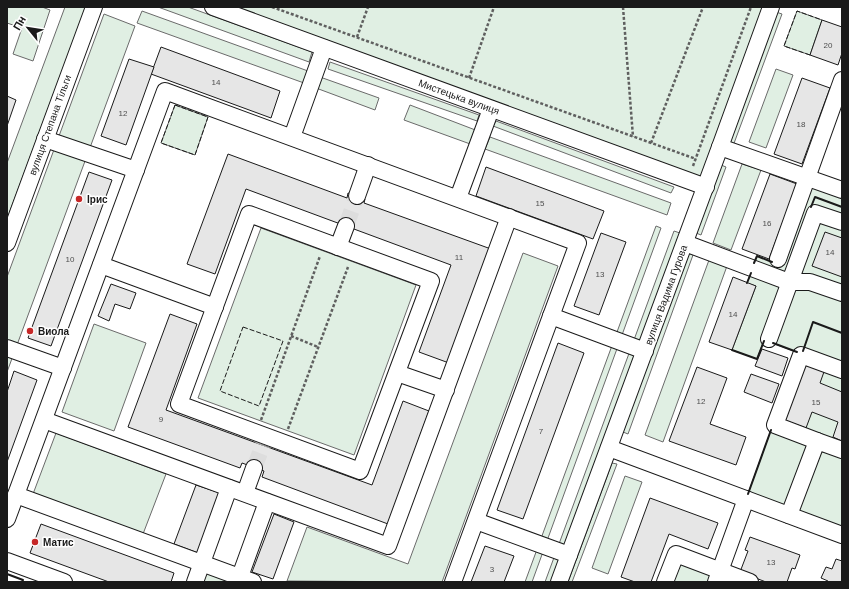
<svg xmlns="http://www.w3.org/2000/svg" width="849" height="589" font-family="Arial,sans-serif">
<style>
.green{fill:#e0efe3;stroke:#6a6a6a}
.building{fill:#e6e6e6;stroke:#1a1a1a}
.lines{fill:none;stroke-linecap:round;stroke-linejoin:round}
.minor-tunnel{stroke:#ddd;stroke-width:16;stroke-dasharray:16 8;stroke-linecap:butt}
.minor-casing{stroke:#1a1a1a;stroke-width:18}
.path{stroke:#5f5f5f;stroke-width:2.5;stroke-dasharray:3 2;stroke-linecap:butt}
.minor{stroke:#fff;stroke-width:16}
.fence{stroke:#1a1a1a;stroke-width:1;stroke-dasharray:5 2;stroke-linecap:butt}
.wall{stroke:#1a1a1a;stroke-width:2}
.poi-dot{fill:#c62828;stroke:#fff;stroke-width:1.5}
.labels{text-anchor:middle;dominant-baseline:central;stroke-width:3;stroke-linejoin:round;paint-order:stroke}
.number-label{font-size:8px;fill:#4d4d4d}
.street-label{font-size:10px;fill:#1a1a1a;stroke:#fff}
.poi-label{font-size:10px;font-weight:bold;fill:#1a1a1a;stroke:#fff;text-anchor:start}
</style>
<rect width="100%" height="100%" fill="#fff"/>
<g class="green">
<polygon points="7,7 42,7 50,10 33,61 13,54 22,28 7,23"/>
<polygon points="65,7 86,7 7,219 7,163"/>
<polygon points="158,7 188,7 312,52 309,62"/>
<polygon points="213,7 771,7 706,187"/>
<polygon points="142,11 308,71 304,83 137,23"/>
<polygon points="797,11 822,20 810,55 784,46"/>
<polygon points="776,12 782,14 733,146 728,144"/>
<polygon points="104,14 135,26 7,372 7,277"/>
<polygon points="330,62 479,115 477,121 328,69"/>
<polygon points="776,69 793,75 766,148 749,142"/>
<polygon points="320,77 379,98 375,110 316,88"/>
<polygon points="175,105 208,117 195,155 161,143"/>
<polygon points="410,105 478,131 473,145 404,120"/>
<polygon points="496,121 674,187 671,193 493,126"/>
<polygon points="490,137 671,203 667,215 485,149"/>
<polygon points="742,164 761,170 731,250 713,243"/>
<polygon points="721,165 726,167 701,235 696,233"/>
<polygon points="812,184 842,195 842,535 746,499 799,353 764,340 757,359 732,350 756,286 747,283 757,256 782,265"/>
<polygon points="656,226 661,228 532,582 525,582"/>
<polygon points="261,228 416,285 354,455 198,398"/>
<polygon points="674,231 680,233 552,582 545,582"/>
<polygon points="523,253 558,266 442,582 287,581 307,527 408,564"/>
<polygon points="688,253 693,255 628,434 623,432"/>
<polygon points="709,260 727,266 663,442 645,435"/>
<polygon points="94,324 146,343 114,431 62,412"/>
<polygon points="56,433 166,474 143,534 33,494"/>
<polygon points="612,463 617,464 572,582 568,582"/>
<polygon points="625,476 642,482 608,574 592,568"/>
<polygon points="676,554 720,571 716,582 665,582"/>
<polygon points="202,563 238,582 195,582"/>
</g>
<g class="building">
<polygon points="822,20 842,27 842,53 838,65 810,55"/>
<polygon points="161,47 280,91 271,118 151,74"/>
<polygon points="129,59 154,67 126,145 101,136"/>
<polygon points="802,78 830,88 802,164 774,154"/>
<polygon points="7,96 16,100 7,126"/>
<polygon points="228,154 347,198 348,193 357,196 365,199 364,203 491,249 449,363 419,352 451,265 246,189 215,274 187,264"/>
<polygon points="486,167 604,211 593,239 476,196"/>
<polygon points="89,172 112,180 51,346 28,338"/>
<polygon points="770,174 797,184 769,259 742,249"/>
<polygon points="825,232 842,238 842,277 812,266"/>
<polygon points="601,233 626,242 599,315 574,306"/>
<polygon points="733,277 756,286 732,350 709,342"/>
<polygon points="111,284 136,293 130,309 115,304 109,321 98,316"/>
<polygon points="170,314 197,324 166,410 372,485 403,401 429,411 388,524 262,477 264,471 242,463 240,468 128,427"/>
<polygon points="558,343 584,353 523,519 497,510"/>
<polygon points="762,349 788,358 782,376 755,366"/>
<polygon points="805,362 825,369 820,383 842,392 842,441 833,437 838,422 812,412 806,428 784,420"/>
<polygon points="697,367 727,378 710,424 746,437 736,465 669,441"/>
<polygon points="14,371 37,380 7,462 7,392"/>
<polygon points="751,374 779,384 772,403 744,392"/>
<polygon points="196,485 220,493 198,553 174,544"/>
<polygon points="650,498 718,523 708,549 669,534 651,582 635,582 621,577"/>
<polygon points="274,514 294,522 273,579 252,572"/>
<polygon points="41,524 174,573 171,582 109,582 30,553"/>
<polygon points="750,537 800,555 795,569 792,568 787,582 766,582 740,572 748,551 745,550"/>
<polygon points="485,546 514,556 504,582 471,582"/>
<polygon points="836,559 842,561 842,582 827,582 828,581 821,578 826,567 832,569"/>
</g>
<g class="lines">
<g class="minor-tunnel">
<polyline points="346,226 357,196"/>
<polyline points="254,468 263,445"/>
</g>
<g class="minor-casing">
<g id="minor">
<polyline points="213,7 706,187"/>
<polyline points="292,137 324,48"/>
<polyline points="45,139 136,170"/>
<polyline points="720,147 842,190"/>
<polyline points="357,196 368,165"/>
<polyline points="458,198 491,109"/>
<polygon points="249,214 431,281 360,471 179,404"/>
<polyline points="7,243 94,7"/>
<polyline points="685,243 789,282 810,282 842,293"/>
<polyline points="338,247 346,226"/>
<polyline points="778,259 842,80"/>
<polyline points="101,265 215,307"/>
<polyline points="551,316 645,351"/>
<polyline points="769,339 815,213 842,222"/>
<polyline points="7,348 63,368"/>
<polyline points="397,373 446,390"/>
<polyline points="44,420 388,546 509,217"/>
<polyline points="817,441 775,425 801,355 842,370"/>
<polyline points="609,448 842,535"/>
<polyline points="245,493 254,468"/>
<polyline points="16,495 253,582"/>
<polyline points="789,515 817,441 842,450"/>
<polyline points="7,519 165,91 578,243 453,582"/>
<polyline points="476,521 569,555"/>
<polyline points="7,561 64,582"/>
<polyline points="195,582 229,488"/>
<polyline points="238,582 267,502"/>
<polyline points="559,582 720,147 771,7"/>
<polyline points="665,582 676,554 750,582"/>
<polyline points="716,582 746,499"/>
</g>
</g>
<g class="path">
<polyline points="272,7 696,159"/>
<polyline points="623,7 633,137"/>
<polyline points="357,37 368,7"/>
<polyline points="469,78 494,7"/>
<polyline points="651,143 703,7"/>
<polyline points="693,166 751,7"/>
<polyline points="291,336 318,347"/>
<polyline points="261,420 320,256"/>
<polyline points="288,429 348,267"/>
</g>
<use href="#minor" class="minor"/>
<g class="fence">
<polyline points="810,55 784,46 797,11 822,20"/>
<polygon points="175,105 208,117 195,155 161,143"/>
<polygon points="243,327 283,341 259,406 220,391"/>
</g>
<g class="wall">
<polyline points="811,207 815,197 842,207"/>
<polyline points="754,263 757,256 772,262"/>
<polyline points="747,283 751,273"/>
<polyline points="773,343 797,352"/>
<polyline points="732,350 757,359 764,341"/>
<polyline points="803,351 813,322 842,333"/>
<polyline points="748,494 771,430"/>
<polyline points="7,574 23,580 22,582"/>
</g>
</g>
<g class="poi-dot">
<circle cx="79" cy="199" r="4"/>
<circle cx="30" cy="331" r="4"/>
<circle cx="35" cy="542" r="4"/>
</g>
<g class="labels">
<g class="number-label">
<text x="828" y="45">20</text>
<text x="216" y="82">14</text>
<text x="123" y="113">12</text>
<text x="801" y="124">18</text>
<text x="540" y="203">15</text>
<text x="767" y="223">16</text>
<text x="830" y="252">14</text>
<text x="459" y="257">11</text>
<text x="70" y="259">10</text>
<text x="600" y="274">13</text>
<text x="733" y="314">14</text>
<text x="701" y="401">12</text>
<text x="816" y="402">15</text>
<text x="161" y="419">9</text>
<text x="541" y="431">7</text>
<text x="771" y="562">13</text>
<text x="492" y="569">3</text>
</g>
<g class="street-label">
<text transform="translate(459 97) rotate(20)">Мистецька вулиця</text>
<text transform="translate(50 125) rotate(-70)">вулиця Степана Тільги</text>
<text transform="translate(666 295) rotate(-70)">вулиця Вадима Гурова</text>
</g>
<g class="poi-label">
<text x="87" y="199">Ірис</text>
<text x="38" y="331">Виола</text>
<text x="43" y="542">Матис</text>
</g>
</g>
<rect width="849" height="589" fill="none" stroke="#1a1a1a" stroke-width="16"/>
<g transform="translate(28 28) rotate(300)" stroke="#ffffff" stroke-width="3" paint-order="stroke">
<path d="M0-3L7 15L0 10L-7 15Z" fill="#1a1a1a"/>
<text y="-6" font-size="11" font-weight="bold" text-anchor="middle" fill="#1a1a1a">Пн</text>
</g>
</svg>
